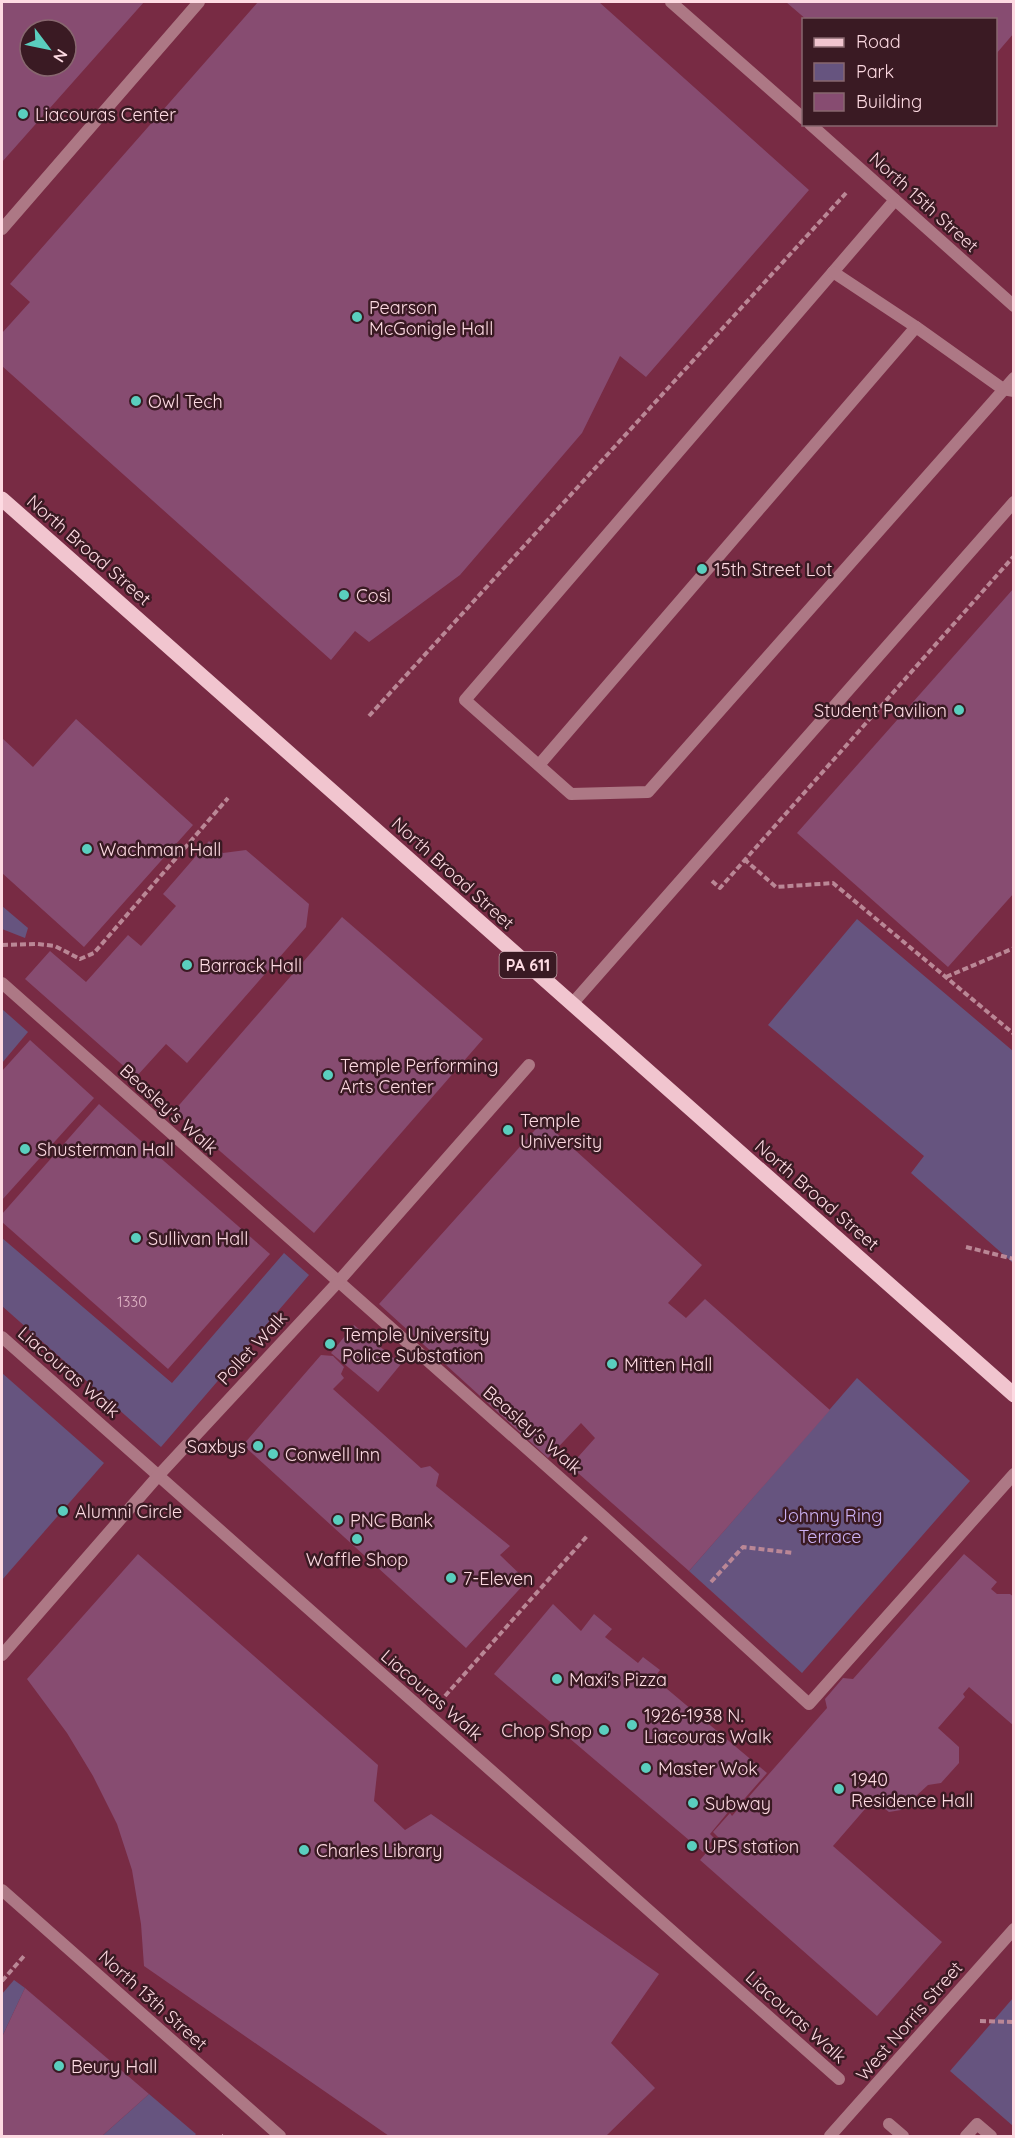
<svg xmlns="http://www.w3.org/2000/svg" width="1015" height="2138" font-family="Quicksand,sans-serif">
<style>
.built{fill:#782b44;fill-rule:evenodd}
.green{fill:#66547f}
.building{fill:#874c71;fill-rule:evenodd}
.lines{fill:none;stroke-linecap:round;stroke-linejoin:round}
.path{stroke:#ba8796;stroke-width:4;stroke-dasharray:6 3;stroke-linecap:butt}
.lane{stroke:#ad7885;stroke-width:12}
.street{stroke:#ad7885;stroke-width:12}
.primary{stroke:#f1c5cf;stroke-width:15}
.poi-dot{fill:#5acebe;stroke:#3a1a23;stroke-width:2}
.labels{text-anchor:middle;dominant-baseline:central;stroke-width:5;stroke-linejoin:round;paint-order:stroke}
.number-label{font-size:15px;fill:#e0b6c6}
.shield{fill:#3a1a23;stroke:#c2a0a9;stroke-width:1.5}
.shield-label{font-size:16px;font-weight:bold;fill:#fddae2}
.poi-label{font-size:18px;fill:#fddae2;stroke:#3a1a23;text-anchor:start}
.street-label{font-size:18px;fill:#fddae2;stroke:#3a1a23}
.park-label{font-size:18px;fill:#cdb2f5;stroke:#3a1a23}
</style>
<rect width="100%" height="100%" fill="#68223a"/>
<path class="built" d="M 2,2 L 1013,2 L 1013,2136 L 2,2136 ZM 804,20 L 996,20 L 996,124 L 804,124 ZM 30,30 L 66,30 L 66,66 L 30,66 Z"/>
<g class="green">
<polygon points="2,906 28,928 25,938 2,929"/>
<polygon points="857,919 1013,1051 1013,1263 911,1173 924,1156 768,1025"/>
<polygon points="2,1009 28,1032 2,1063"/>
<polygon points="2,1238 172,1383 284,1253 309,1275 161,1447 2,1306"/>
<polygon points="2,1373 104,1463 2,1580"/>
<polygon points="857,1378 970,1481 802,1673 689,1571"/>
<polygon points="14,1980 25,1988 2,2037 2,1994"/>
<polygon points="1013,1998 1013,2126 950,2071"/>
<polygon points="149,2094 196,2134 194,2136 102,2136"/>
</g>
<g class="building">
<path d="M 2,2 L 144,2 L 2,162 ZM 30,30 L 66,30 L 66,66 L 30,66 Z"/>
<polygon points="258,2 599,2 809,190 646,377 620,356 582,433 460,575 369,642 355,631 331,660 2,366 2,333 30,302 10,284"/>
<polygon points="786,2 1014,2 1014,33 996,54 996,20 807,20"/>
<polygon points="1014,588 1014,893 948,967 797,833"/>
<polygon points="76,719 193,825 84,947 2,873 2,738 33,767"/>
<polygon points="209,841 223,853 246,850 309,904 306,927 187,1063 166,1044 136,1077 25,979 50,951 86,982 128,935 141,946 176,906 163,894"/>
<polygon points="342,917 483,1039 314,1233 174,1111"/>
<polygon points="30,1040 94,1098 2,1200 2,1071"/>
<polygon points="99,1104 270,1254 168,1369 2,1222 2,1214"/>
<polygon points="543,1121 702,1265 668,1303 686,1318 705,1299 830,1410 689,1571 570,1466 595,1438 581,1423 548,1458 379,1304"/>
<polygon points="354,1325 401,1364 378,1392 331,1353"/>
<polygon points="321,1355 333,1356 344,1367 341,1374 344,1378 333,1389 421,1468 430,1466 439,1474 436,1486 510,1546 500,1555 527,1581 466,1648 243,1445"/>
<polygon points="138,1554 378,1765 374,1801 405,1830 431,1814 659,1974 611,2043 655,2088 606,2136 389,2136 144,1966 141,1924 132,1870 117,1824 93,1776 67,1733 27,1679"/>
<polygon points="964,1554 997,1582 991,1589 997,1594 1010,1594 1014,1597 1014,1726 969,1687 963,1694 965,1697 938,1728 959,1747 959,1763 941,1783 928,1785 901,1810 889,1812 880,1805 878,1794 833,1846 942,1942 877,2016 700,1860 719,1838 713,1832 730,1813 732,1816 827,1708 825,1699 843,1678 853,1679"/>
<polygon points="553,1604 581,1631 594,1614 612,1629 605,1637 638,1663 643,1657 660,1670 654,1678 767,1773 732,1813 729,1811 710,1834 714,1838 703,1852 494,1674"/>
<polygon points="25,1988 149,2094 102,2136 2,2136 2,2037"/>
</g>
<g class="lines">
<g class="path">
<polyline points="369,716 846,193"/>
<polyline points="744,859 776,887 833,883 1014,1034"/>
<polyline points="712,881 720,888 1014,556"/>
<polyline points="2,945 37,944 55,946 80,959 94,953 228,798"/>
<polyline points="946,977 1014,948"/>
<polyline points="966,1247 1014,1259"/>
<polyline points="711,1582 743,1547 794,1553"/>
<polyline points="445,1696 588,1535"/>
<polyline points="2,1981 24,1956"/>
<polyline points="980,2021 1014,2022"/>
<polyline points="222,2136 223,2136"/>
</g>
<g class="lane">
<polyline points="895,200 465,700 571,794 648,792 1014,378"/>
<polyline points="833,272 916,327 1003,389 1014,391"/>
<polyline points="539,765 916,327"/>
<polyline points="2,983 604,1517 809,1704 1014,1474"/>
<polyline points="572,1004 1014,502"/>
</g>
<g class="street">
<polyline points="671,2 804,119"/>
<polyline points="810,124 1014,306"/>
<polyline points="2,229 199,2"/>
<polyline points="2,1337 839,2079"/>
<polyline points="2,1655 158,1476 338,1282 529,1065"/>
<polyline points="2,1890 280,2136"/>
<polyline points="889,2124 903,2136"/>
<polyline points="830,2136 1014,1929"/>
<polyline points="966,2136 977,2124 991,2136"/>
</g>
<polyline class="primary" points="2,499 1014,1395"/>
</g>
<g class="poi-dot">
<circle cx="23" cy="114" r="6"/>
<circle cx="357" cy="317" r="6"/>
<circle cx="136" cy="401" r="6"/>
<circle cx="702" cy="569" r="6"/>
<circle cx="344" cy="595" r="6"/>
<circle cx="959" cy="710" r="6"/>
<circle cx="87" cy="849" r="6"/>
<circle cx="187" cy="965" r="6"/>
<circle cx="328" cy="1075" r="6"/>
<circle cx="508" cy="1130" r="6"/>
<circle cx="25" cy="1149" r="6"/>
<circle cx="136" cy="1238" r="6"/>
<circle cx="330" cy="1344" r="6"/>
<circle cx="612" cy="1364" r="6"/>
<circle cx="258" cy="1446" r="6"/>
<circle cx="273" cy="1454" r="6"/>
<circle cx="63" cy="1511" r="6"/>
<circle cx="338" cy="1520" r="6"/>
<circle cx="357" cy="1539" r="6"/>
<circle cx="451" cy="1578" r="6"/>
<circle cx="557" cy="1679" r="6"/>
<circle cx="632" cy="1725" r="6"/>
<circle cx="604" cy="1730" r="6"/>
<circle cx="646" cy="1768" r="6"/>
<circle cx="839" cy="1789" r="6"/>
<circle cx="693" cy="1803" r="6"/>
<circle cx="692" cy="1846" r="6"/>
<circle cx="304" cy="1850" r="6"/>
<circle cx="59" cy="2066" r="6"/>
</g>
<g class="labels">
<g class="number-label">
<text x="132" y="1301">1330</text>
</g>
<rect class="shield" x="499.5" y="952" width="57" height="26" rx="4.5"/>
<g class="shield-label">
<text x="528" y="965">PA 611</text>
</g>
<g class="poi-label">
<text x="35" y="114">Liacouras Center</text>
<text x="369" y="307">Pearson<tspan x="369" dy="21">McGonigle Hall</tspan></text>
<text x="148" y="401">Owl Tech</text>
<text x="714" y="569">15th Street Lot</text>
<text x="356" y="595">Così</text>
<text x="947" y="710" text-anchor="end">Student Pavilion</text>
<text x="99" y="849">Wachman Hall</text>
<text x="199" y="965">Barrack Hall</text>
<text x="340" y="1065">Temple Performing<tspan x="340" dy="21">Arts Center</tspan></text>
<text x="520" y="1120">Temple<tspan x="520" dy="21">University</tspan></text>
<text x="37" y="1149">Shusterman Hall</text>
<text x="148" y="1238">Sullivan Hall</text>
<text x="342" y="1334">Temple University<tspan x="342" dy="21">Police Substation</tspan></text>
<text x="624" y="1364">Mitten Hall</text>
<text x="246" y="1446" text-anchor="end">Saxbys</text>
<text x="285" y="1454">Conwell Inn</text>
<text x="75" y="1511">Alumni Circle</text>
<text x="350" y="1520">PNC Bank</text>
<text x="357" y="1559" text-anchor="middle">Waffle Shop</text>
<text x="463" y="1578">7-Eleven</text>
<text x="569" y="1679">Maxi's Pizza</text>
<text x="644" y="1715">1926-1938 N.<tspan x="644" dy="21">Liacouras Walk</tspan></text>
<text x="592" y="1730" text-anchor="end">Chop Shop</text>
<text x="658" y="1768">Master Wok</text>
<text x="851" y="1779">1940<tspan x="851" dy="21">Residence Hall</tspan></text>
<text x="705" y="1803">Subway</text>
<text x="704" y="1846">UPS station</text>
<text x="316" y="1850">Charles Library</text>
<text x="71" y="2066">Beury Hall</text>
</g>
<g class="street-label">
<text transform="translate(924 202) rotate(42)">North 15th Street</text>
<text transform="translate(89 550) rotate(41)">North Broad Street</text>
<text transform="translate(453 873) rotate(42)">North Broad Street</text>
<text transform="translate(169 1109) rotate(42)">Beasley's Walk</text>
<text transform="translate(817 1195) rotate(41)">North Broad Street</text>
<text transform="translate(252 1348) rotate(-47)">Pollet Walk</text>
<text transform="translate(69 1372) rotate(41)">Liacouras Walk</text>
<text transform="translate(533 1430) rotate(41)">Beasley's Walk</text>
<text transform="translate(432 1695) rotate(41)">Liacouras Walk</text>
<text transform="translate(153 2000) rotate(42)">North 13th Street</text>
<text transform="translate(796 2017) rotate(42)">Liacouras Walk</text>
<text transform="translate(909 2021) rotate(-49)">West Norris Street</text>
</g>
<g class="park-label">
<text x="830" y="1515">Johnny Ring<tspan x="830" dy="21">Terrace</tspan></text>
</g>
</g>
<rect width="1015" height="2138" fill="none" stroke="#fddae2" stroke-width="6"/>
<rect x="802" y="18" width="195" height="108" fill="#3a1a23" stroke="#88676f" stroke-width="1.5"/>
<rect x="814" y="38" width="30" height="9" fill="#f1c5cf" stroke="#88676f" stroke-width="1.5"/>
<text x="856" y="48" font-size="18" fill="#fddae2">Road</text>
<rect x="814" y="63" width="30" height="18" fill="#66547f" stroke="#88676f" stroke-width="1.5"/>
<text x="856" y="78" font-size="18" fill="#fddae2">Park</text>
<rect x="814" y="93" width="30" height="18" fill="#874c71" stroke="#88676f" stroke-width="1.5"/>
<text x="856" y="108" font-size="18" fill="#fddae2">Building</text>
<g transform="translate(48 48) rotate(122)"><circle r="28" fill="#3a1a23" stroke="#88676f" stroke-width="1.5"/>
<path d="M0-4.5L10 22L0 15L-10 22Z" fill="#5acebe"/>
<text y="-9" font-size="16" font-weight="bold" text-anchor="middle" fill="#fddae2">N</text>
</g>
</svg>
